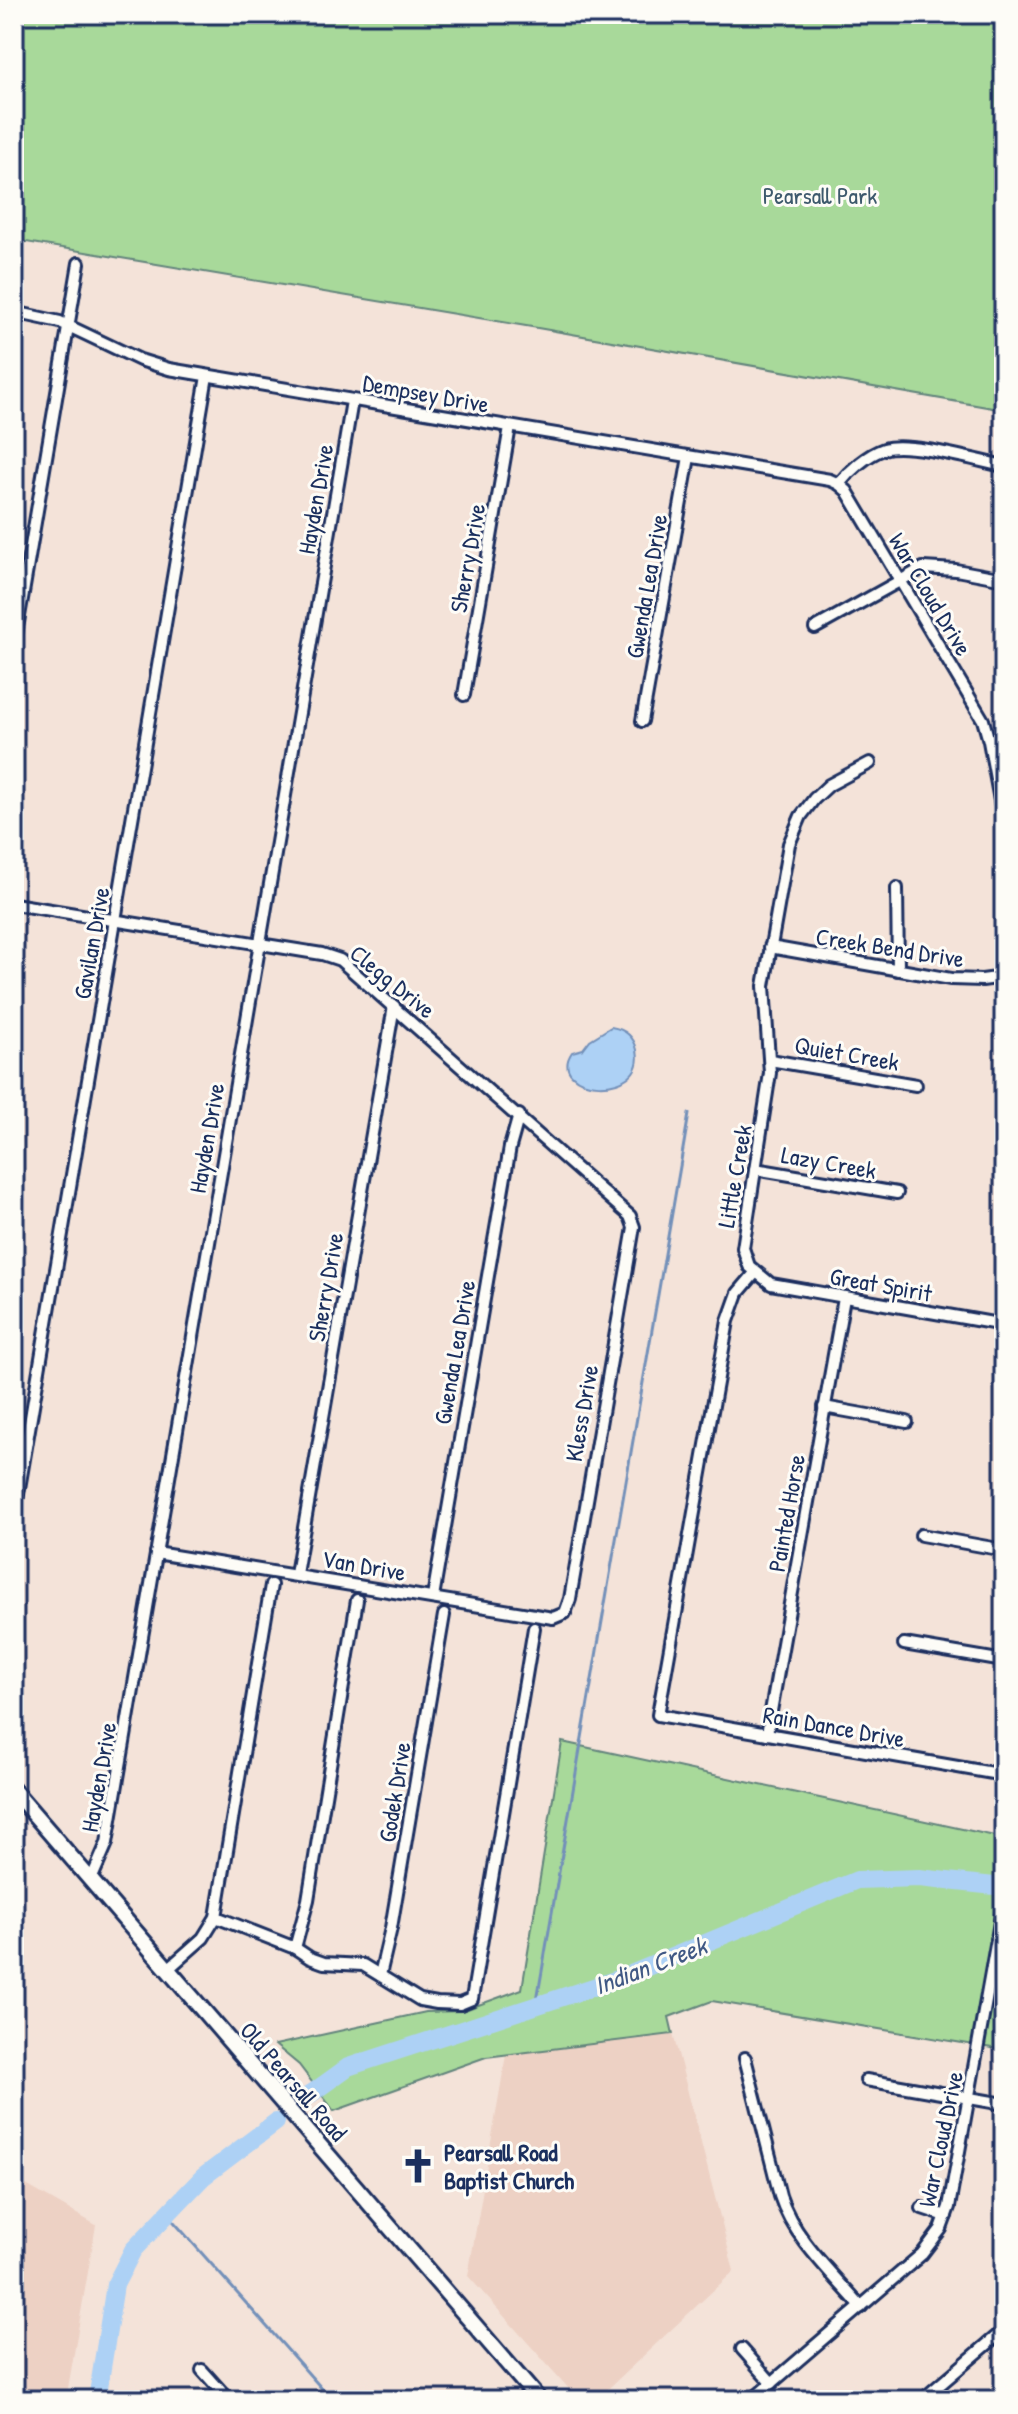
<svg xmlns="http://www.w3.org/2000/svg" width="1018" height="2414" font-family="'Patrick Hand',sans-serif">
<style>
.built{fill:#edd1c4}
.green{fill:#a8d99a;stroke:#62847c;stroke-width:2}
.water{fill:#add1f5;stroke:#7390b9;stroke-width:2}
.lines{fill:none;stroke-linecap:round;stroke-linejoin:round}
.stream{stroke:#7390b9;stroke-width:3}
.river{stroke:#add1f5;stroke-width:18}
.minor-casing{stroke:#1b2f5e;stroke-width:16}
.secondary-casing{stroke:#1b2f5e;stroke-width:20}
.minor{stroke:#fdfcf7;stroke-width:10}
.secondary{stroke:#fdfcf7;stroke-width:14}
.labels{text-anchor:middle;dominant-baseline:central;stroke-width:6;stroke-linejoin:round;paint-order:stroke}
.park-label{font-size:24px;fill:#3e5a6d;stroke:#fdfcf7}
.street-label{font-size:24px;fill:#1b2f5e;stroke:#fdfcf7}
.poi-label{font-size:24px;font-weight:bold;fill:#1b2f5e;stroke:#fdfcf7;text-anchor:start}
.water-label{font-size:26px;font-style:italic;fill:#405884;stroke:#fdfcf7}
</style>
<rect width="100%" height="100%" fill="#f4e3d9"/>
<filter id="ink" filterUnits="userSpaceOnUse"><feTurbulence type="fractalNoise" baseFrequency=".0125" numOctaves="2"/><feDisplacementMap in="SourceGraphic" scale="16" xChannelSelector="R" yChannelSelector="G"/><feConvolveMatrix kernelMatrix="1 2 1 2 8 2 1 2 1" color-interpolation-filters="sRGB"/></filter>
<g filter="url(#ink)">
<g class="built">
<polygon points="673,2034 734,2271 596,2400 579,2400 468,2276 506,2055"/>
<polygon points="14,2178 96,2225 66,2400 14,2400"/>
</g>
<g class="green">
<polygon points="14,14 1004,14 1004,410 532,327 14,240"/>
<polygon points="562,1742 1004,1838 1004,2050 712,2001 669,2017 673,2034 486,2057 334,2111 299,2065 275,2045 426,2012 462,2011 522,1989"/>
</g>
<path class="water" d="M 611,1027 C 624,1029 634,1036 637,1050 C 648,1101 545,1092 572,1052 L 583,1049 L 590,1040 Z"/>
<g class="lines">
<g class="stream">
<polyline points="536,2006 689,1114"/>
<polyline points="167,2214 332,2400"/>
</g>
<g class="river">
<polyline points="305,2098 348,2067 621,1978 857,1880 919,1878 1004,1887"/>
<polyline points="97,2400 115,2285 133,2250 203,2177 276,2122"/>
</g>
<g class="minor-casing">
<g id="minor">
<polyline points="14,312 60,322 140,360 169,369 830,480 839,484 847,491 983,720 989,741 1004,822"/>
<path d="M 839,484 C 850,470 867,455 884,449 C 907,441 978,461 1004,466"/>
<polyline points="815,628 923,568 956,570 1004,579"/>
<polyline points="14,646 79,263"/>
<polyline points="464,695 510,427"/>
<polyline points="642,721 689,457"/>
<polyline points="870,763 829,785 814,799 801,816 789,844 764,986 770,1073 743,1248 749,1266 771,1284 1004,1325"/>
<polyline points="897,888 898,970"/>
<polyline points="14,904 322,954 340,960 630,1216 634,1227 570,1599 565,1613 553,1618 156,1553"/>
<polyline points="770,947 951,979 982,980 1004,977"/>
<polyline points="770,1060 916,1085"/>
<polyline points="755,1169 897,1193"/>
<polyline points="755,1273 738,1293 728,1321 658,1715 1004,1775"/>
<polyline points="824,1407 907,1422"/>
<polyline points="14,1518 207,376"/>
<polyline points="921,1535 1004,1550"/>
<polyline points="296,1574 394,1006"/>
<polyline points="433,1597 510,1147 519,1115"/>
<polyline points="904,1644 1004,1661"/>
<polyline points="767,1734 844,1298"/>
<polyline points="91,1880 107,1843 352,401"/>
<polyline points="216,1917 295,1948 310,1958 324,1963 363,1965 420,2000 437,2003 460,2004 472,1999 534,1628"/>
<polyline points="295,1948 308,1900 357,1600"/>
<polyline points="168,1969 203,1938 216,1917 271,1585"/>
<polyline points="380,1975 391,1928 444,1615"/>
<path d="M 745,2058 L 780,2196 C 794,2239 832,2273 861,2307"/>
<polyline points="866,2080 1004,2104"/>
<polyline points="922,2208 946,2216"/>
<polyline points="742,2349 772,2383"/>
<polyline points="202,2370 229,2400"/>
<polyline points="929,2394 1004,2330"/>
<polyline points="752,2400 922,2254 941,2229 949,2207 1004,1900"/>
</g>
</g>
<g class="secondary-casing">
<polyline id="secondary" points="14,1791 539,2400"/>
</g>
<use href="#minor" class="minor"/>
<use href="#secondary" class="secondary"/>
</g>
</g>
<defs>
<g id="church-bare" transform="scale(2.76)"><path d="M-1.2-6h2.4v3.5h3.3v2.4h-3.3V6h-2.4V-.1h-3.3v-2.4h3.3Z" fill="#1b2f5e" stroke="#fdfcf7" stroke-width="2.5" paint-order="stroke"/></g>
</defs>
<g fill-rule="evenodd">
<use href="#church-bare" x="418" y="2166"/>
</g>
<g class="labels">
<g class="park-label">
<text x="820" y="195">Pearsall Park</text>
</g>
<g class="street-label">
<text transform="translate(426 393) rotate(10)">Dempsey Drive</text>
<text transform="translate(315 499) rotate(-80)">Hayden Drive</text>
<text transform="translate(467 558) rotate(-80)">Sherry Drive</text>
<text transform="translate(646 586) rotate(-80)">Gwenda Lea Drive</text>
<text transform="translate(931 594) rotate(59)">War Cloud Drive</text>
<text transform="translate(91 943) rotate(-80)">Gavilan Drive</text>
<text transform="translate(890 947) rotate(9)">Creek Bend Drive</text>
<text transform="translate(393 981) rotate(39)">Clegg Drive</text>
<text transform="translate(847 1053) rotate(10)">Quiet Creek</text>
<text transform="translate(206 1138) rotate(-80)">Hayden Drive</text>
<text transform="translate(829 1162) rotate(10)">Lazy Creek</text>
<text transform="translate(734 1176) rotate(-80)">Little Creek</text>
<text transform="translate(881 1284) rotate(10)">Great Spirit</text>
<text transform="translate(325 1287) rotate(-80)">Sherry Drive</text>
<text transform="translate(454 1352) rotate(-80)">Gwenda Lea Drive</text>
<text transform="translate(581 1413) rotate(-80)">Kless Drive</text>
<text transform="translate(786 1513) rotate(-80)">Painted Horse</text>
<text transform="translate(364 1565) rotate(10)">Van Drive</text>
<text transform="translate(834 1726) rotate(10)">Rain Dance Drive</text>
<text transform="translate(98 1777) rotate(-80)">Hayden Drive</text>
<text transform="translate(394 1792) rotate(-81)">Godek Drive</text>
<text transform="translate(294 2081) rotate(49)">Old Pearsall Road</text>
<text transform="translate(940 2139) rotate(-78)">War Cloud Drive</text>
</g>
<g class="poi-label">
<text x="444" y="2152">Pearsall Road<tspan x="444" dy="28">Baptist Church</tspan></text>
</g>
<g class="water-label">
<text transform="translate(650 1965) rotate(-21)">Indian Creek</text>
</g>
</g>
<rect width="1018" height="2414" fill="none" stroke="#fdfcf7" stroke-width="48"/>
<rect x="24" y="24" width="970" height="2366" fill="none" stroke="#1b2f5e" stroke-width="3" filter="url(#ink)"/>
</svg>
